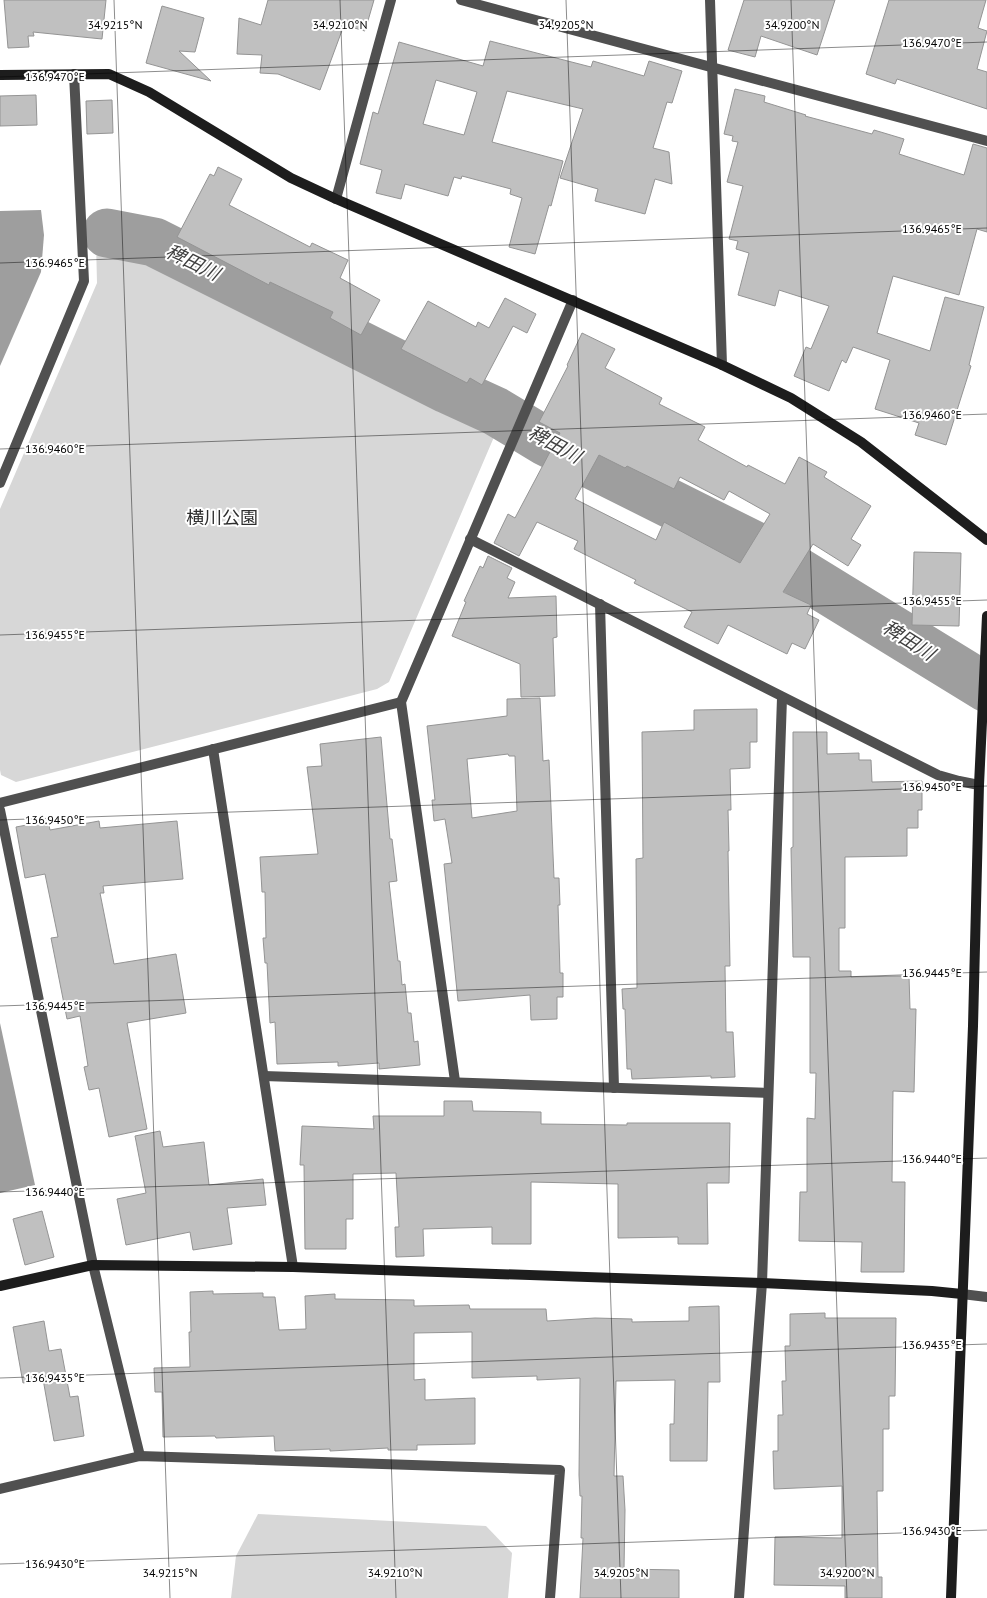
<svg xmlns="http://www.w3.org/2000/svg" width="987" height="1598" font-family="'PT Sans','Noto Sans JP',sans-serif">
<style>
.green{fill:#d7d7d7}
.water{fill:#9e9e9e}
.lines{fill:none;stroke-linecap:round;stroke-linejoin:round}
.river{stroke:#9e9e9e;stroke-width:49}
.building{fill:#c0c0c0;stroke:#949494;fill-rule:evenodd}
.street{stroke:#505050;stroke-width:10}
.secondary{stroke:#1d1d1d;stroke-width:10}
.ticks{fill:none;stroke:#000;stroke-width:1;stroke-opacity:0.45}
.labels{text-anchor:middle;dominant-baseline:central;stroke-width:4;stroke-linejoin:round;paint-order:stroke}
.park-label{font-size:18px;fill:#2e2e2e;stroke:#fff}
.water-label{font-size:19px;font-style:italic;fill:#3f3f3f;stroke:#fff}
.ticks-label{font-size:12px;text-anchor:middle;fill:#000;stroke:#fff;stroke-width:4;stroke-linejoin:round;paint-order:stroke}
</style>
<rect width="100%" height="100%" fill="#fff"/>
<g class="green">
<polygon points="96,242 150,256 201,273 297,325 500,423 389,682 377,689 16,782 1,775 0,770 0,509 97,283"/>
<polygon points="258,1514 486,1526 512,1553 508,1598 231,1598 236,1556"/>
</g>
<g class="water">
<polygon points="41,210 44,235 41,272 0,366 0,211"/>
<polygon points="0,1023 35,1185 0,1193"/>
</g>
<g class="lines">
<polyline class="river" points="107,233 154,242 447,389 495,411 545,441 761,549 987,688"/>
</g>
<g class="building">
<polygon points="4,0 106,0 102,39 33,32 34,36 28,36 29,47 8,48"/>
<polygon points="268,0 374,0 365,31 344,25 320,90 278,74 260,73 262,55 237,54 239,18 261,25"/>
<polygon points="744,0 835,0 817,55 761,36 755,57 728,50"/>
<polygon points="889,0 986,0 978,28 987,31 977,69 987,72 987,109 897,79 895,84 866,74"/>
<polygon points="162,6 204,18 195,52 179,51 211,81 146,63"/>
<path d="M 490,41 L 591,67 L 593,61 L 644,76 L 649,61 L 682,71 L 672,103 L 667,102 L 653,148 L 669,152 L 672,184 L 655,179 L 645,214 L 595,201 L 598,189 L 560,178 L 583,109 L 507,91 L 492,142 L 563,161 L 551,206 L 549,205 L 535,254 L 509,247 L 522,198 L 510,194 L 511,189 L 462,176 L 461,179 L 454,177 L 448,196 L 405,184 L 401,199 L 376,193 L 382,170 L 360,164 L 373,112 L 378,114 L 399,42 L 483,66 ZM 436,80 L 477,92 L 464,135 L 423,124 Z"/>
<polygon points="735,89 765,96 764,102 806,115 805,116 872,134 874,130 904,139 899,154 964,175 973,144 987,148 987,232 977,229 959,295 893,276 877,333 930,351 945,297 984,307 969,365 971,366 946,445 915,435 919,423 875,409 890,360 853,347 846,363 842,360 829,391 794,376 806,347 811,349 829,306 779,290 775,306 738,295 749,253 736,249 738,241 729,239 743,186 727,182 738,142 732,141 733,136 724,134"/>
<polygon points="36,95 37,125 0,126 0,96"/>
<polygon points="112,100 113,133 87,134 86,101"/>
<polygon points="218,167 242,179 229,205 310,247 312,243 348,260 340,278 380,300 361,335 330,318 333,312 270,282 269,285 177,237 210,174 214,176"/>
<polygon points="505,298 536,314 527,333 513,326 482,385 470,378 467,383 401,349 428,301 476,327 478,322 489,328"/>
<path d="M 582,333 L 615,349 L 605,368 L 662,398 L 659,404 L 705,427 L 698,440 L 747,467 L 748,465 L 785,484 L 799,457 L 827,472 L 824,477 L 871,506 L 851,539 L 861,545 L 848,566 L 813,544 L 783,592 L 811,605 L 807,614 L 819,620 L 805,649 L 792,643 L 787,654 L 728,625 L 718,644 L 684,627 L 692,612 L 634,583 L 636,580 L 574,549 L 578,541 L 537,522 L 519,556 L 494,543 L 508,514 L 515,518 L 560,433 L 539,422 L 568,366 L 567,365 ZM 599,455 L 625,468 L 627,466 L 674,489 L 680,477 L 724,500 L 729,491 L 770,514 L 740,563 L 664,522 L 656,540 L 575,499 Z"/>
<polygon points="914,552 961,553 959,626 912,625"/>
<polygon points="488,556 512,568 507,578 515,582 508,598 556,596 557,637 553,638 555,696 521,697 520,664 452,636 466,602 464,601 480,566 483,568"/>
<path d="M 540,698 L 543,761 L 549,760 L 554,878 L 559,878 L 560,905 L 558,905 L 560,973 L 563,973 L 563,997 L 557,997 L 557,1019 L 531,1020 L 530,995 L 458,1001 L 444,864 L 452,863 L 445,819 L 434,821 L 432,800 L 435,800 L 427,726 L 507,716 L 507,699 ZM 508,754 L 509,756 L 515,756 L 517,811 L 472,818 L 467,759 Z"/>
<polygon points="757,709 757,742 750,742 750,768 730,769 731,810 728,810 729,851 728,851 730,966 725,966 726,1032 733,1032 735,1077 711,1078 711,1076 632,1079 631,1069 627,1069 625,1009 623,1009 622,989 637,988 636,859 643,858 642,732 694,730 694,710"/>
<polygon points="793,732 827,732 827,754 859,753 859,760 871,760 872,782 922,781 922,810 918,810 918,828 907,828 907,856 845,857 845,928 839,928 839,971 851,971 851,977 909,976 910,1009 916,1009 914,1092 893,1091 892,1182 905,1182 904,1272 861,1272 862,1242 799,1241 800,1192 807,1192 807,1118 815,1119 816,1073 810,1073 810,957 793,957 791,848 793,847"/>
<polygon points="381,737 390,839 392,839 397,881 389,882 398,961 400,961 402,985 405,984 408,1013 411,1013 414,1042 418,1041 420,1065 379,1069 379,1063 338,1066 338,1062 277,1064 275,1022 270,1023 267,963 265,963 263,938 266,938 265,892 262,892 260,857 318,854 307,767 322,766 320,744"/>
<polygon points="48,821 50,830 99,821 100,828 177,821 183,879 103,886 104,893 100,893 114,964 176,954 186,1013 127,1023 147,1129 109,1137 99,1088 89,1090 84,1067 88,1066 80,1016 67,1019 51,938 58,937 45,874 25,878 16,827"/>
<polygon points="444,1101 472,1101 473,1111 541,1112 541,1124 627,1125 627,1123 730,1123 729,1183 707,1183 708,1244 678,1244 678,1237 618,1238 618,1184 531,1182 531,1244 492,1244 492,1227 423,1229 424,1256 396,1257 395,1227 399,1227 396,1173 353,1174 353,1219 346,1219 346,1249 305,1249 304,1165 300,1165 302,1126 374,1129 373,1116 444,1116"/>
<polygon points="160,1131 163,1147 204,1142 209,1185 263,1179 266,1205 227,1208 232,1244 193,1250 190,1232 126,1245 117,1199 146,1193 135,1136"/>
<polygon points="42,1211 54,1257 25,1265 13,1219"/>
<polygon points="213,1291 213,1294 263,1293 263,1297 275,1297 279,1330 306,1329 305,1296 335,1294 335,1299 414,1300 414,1306 469,1305 470,1309 546,1309 547,1321 595,1318 632,1319 632,1322 689,1321 689,1307 719,1306 720,1382 708,1382 707,1461 670,1461 670,1424 674,1424 675,1380 616,1381 614,1476 623,1476 625,1510 624,1569 679,1570 679,1598 580,1598 583,1538 581,1538 582,1496 580,1496 579,1475 580,1378 537,1380 537,1376 472,1378 472,1332 414,1333 414,1380 425,1379 425,1400 475,1398 475,1444 417,1445 417,1450 388,1450 388,1448 330,1451 330,1449 275,1451 274,1436 216,1438 215,1436 163,1437 162,1392 155,1392 154,1368 190,1367 189,1332 191,1332 190,1292"/>
<polygon points="825,1313 825,1318 896,1318 895,1396 889,1396 889,1429 883,1429 883,1491 877,1491 878,1577 882,1577 882,1598 845,1598 845,1586 774,1585 775,1537 842,1538 842,1486 774,1489 773,1451 778,1451 778,1415 783,1415 782,1381 786,1381 785,1346 790,1346 790,1314"/>
<polygon points="44,1321 49,1351 61,1349 70,1397 78,1396 84,1436 54,1441 43,1379 23,1383 13,1327"/>
</g>
<g class="lines">
<g class="street">
<polyline points="461,0 987,141"/>
<polyline points="710,0 722,365"/>
<polyline points="336,199 391,0"/>
<polyline points="0,483 84,281 74,74"/>
<polyline points="470,539 938,775 959,781 979,785"/>
<polyline points="600,604 614,1088"/>
<polyline points="213,749 293,1267"/>
<polyline points="0,803 401,702"/>
<polyline points="0,810 93,1265 140,1456"/>
<polyline points="264,1076 768,1093"/>
<polyline points="455,1081 401,702 573,300"/>
<polyline points="962,1294 987,1297"/>
<polyline points="0,1489 140,1456 560,1470 550,1598"/>
<polyline points="739,1598 762,1283 782,698"/>
</g>
<g class="secondary">
<polyline points="0,75 109,74 149,92 291,178 336,199 722,365 791,398 861,442 987,540"/>
<polyline points="0,1286 93,1265 293,1267 762,1283 932,1291 962,1294"/>
<polyline points="951,1598 973,1026 979,785 987,616"/>
</g>
</g>
<path class="ticks" d="M 114,0 L 170,1598M 340,0 L 396,1598M 566,0 L 621,1598M 791,0 L 847,1598M 0,77 L 987,42M 0,263 L 987,228M 0,449 L 987,414M 0,635 L 987,600M 0,820 L 987,786M 0,1006 L 987,972M 0,1192 L 987,1158M 0,1378 L 987,1344M 0,1564 L 987,1530"/>
<g class="labels">
<g class="park-label">
<text x="222" y="517">横川公園</text>
</g>
<g class="water-label">
<text transform="translate(193 262) rotate(26)">稗田川</text>
<text transform="translate(555 444) rotate(28)">稗田川</text>
<text transform="translate(909 640) rotate(32)">稗田川</text>
</g>
</g>
<g class="ticks-label">
<text x="115" y="29">34.9215°N</text>
<text x="340" y="29">34.9210°N</text>
<text x="566" y="29">34.9205°N</text>
<text x="792" y="29">34.9200°N</text>
<text x="932" y="47">136.9470°E</text>
<text x="55" y="81">136.9470°E</text>
<text x="932" y="233">136.9465°E</text>
<text x="55" y="267">136.9465°E</text>
<text x="932" y="419">136.9460°E</text>
<text x="55" y="453">136.9460°E</text>
<text x="932" y="605">136.9455°E</text>
<text x="55" y="639">136.9455°E</text>
<text x="932" y="791">136.9450°E</text>
<text x="55" y="824">136.9450°E</text>
<text x="932" y="977">136.9445°E</text>
<text x="55" y="1010">136.9445°E</text>
<text x="932" y="1163">136.9440°E</text>
<text x="55" y="1196">136.9440°E</text>
<text x="932" y="1349">136.9435°E</text>
<text x="55" y="1382">136.9435°E</text>
<text x="932" y="1535">136.9430°E</text>
<text x="55" y="1568">136.9430°E</text>
<text x="170" y="1577">34.9215°N</text>
<text x="395" y="1577">34.9210°N</text>
<text x="621" y="1577">34.9205°N</text>
<text x="847" y="1577">34.9200°N</text>
</g>
</svg>
